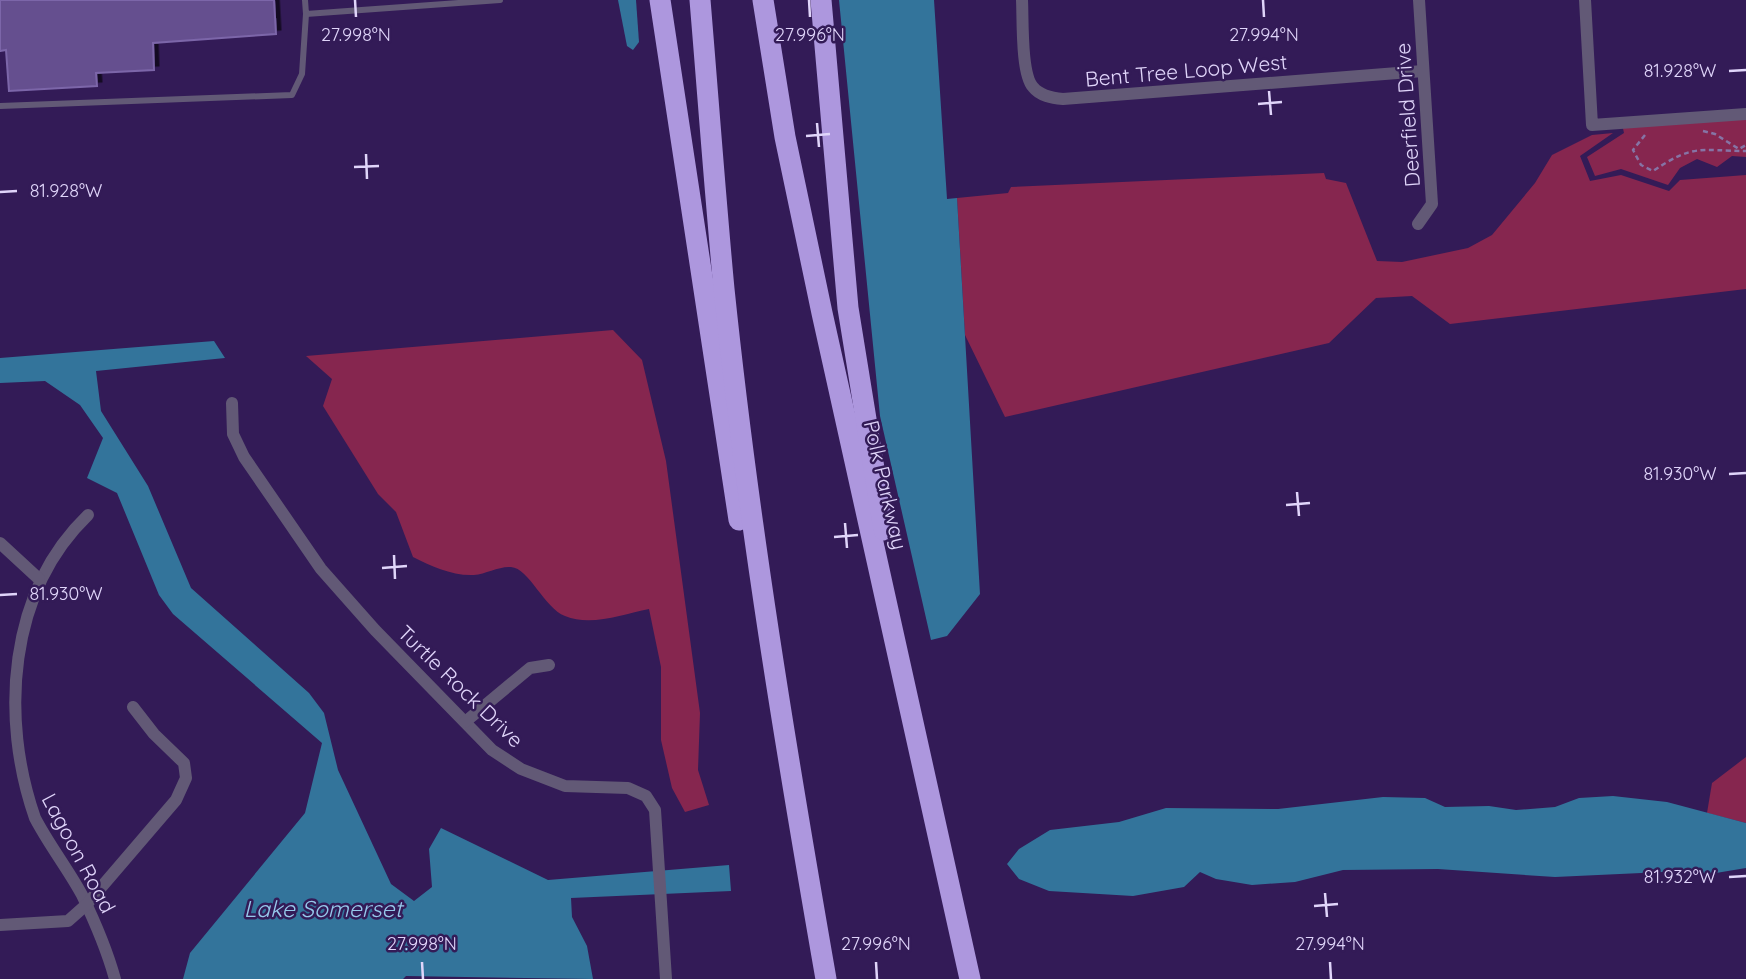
<svg xmlns="http://www.w3.org/2000/svg" width="1746" height="979" font-family="Quicksand,sans-serif">
<style>
.green{fill:#86264f}
.water{fill:#33749b}
.building{fill:#654f8f;stroke:#7c66a9;stroke-width:2;filter:url(#shadow)}
.lines{fill:none;stroke-linecap:round;stroke-linejoin:round}
.path{stroke:#8674a5;stroke-width:2.5;stroke-dasharray:5 3.5;stroke-linecap:butt}
.service{stroke:#625976;stroke-width:6}
.minor{stroke:#625976;stroke-width:12}
.motorway{stroke:#ad97de;stroke-width:21}
.ticks{fill:none;stroke:#e0d5fa;stroke-width:2.5}
.labels{text-anchor:middle;dominant-baseline:central;stroke-width:5;stroke-linejoin:round;paint-order:stroke}
.street-label{font-size:21px;fill:#e0d5fa;stroke:#331b57}
.water-label{font-size:23px;font-style:italic;fill:#96c9eb;stroke:#331b57}
.ticks-label{font-size:18px;text-anchor:middle;fill:#e0d5fa;stroke:#331b57;stroke-width:5;stroke-linejoin:round;paint-order:stroke}
</style>
<defs>
<filter id="shadow"><feDropShadow dx="4.5" dy="-4.5" stdDeviation="0" flood-color="#0009"/></filter>
</defs>
<rect width="100%" height="100%" fill="#331b57"/>
<g class="green">
<polygon points="1746,115 1746,157 1732,156 1717,167 1697,159 1680,168 1668,185 1621,169 1595,176 1587,157 1624,133 1622,124"/>
<polygon points="1613,133 1580,156 1590,181 1621,175 1669,191 1680,180 1746,175 1746,289 1450,324 1412,296 1376,298 1329,343 1005,417 965,335 957,198 1008,193 1011,187 1324,173 1326,179 1346,183 1377,261 1402,262 1468,248 1492,235 1535,183 1552,155 1592,135"/>
<path d="M 613,330 L 642,360 L 666,461 L 700,713 L 698,770 L 709,805 L 685,812 L 672,788 L 661,740 L 661,667 L 649,609 C 623,614 591,627 565,616 C 544,608 529,568 511,567 C 499,566 486,574 474,575 C 452,576 431,566 413,557 L 396,512 L 378,494 L 323,406 L 332,379 L 306,356 Z"/>
<polygon points="1746,757 1746,823 1707,813 1712,783"/>
</g>
<g class="water">
<polygon points="618,0 636,0 639,42 633,50 627,46"/>
<polygon points="839,0 934,0 947,199 957,198 980,594 947,636 931,640 880,416"/>
<polygon points="214,341 225,358 96,371 101,411 148,486 191,588 309,693 324,713 338,770 391,884 414,901 432,887 429,849 441,828 548,880 729,865 731,891 571,898 572,917 587,946 593,979 406,976 403,979 183,979 190,953 305,813 322,743 173,614 159,595 117,493 87,478 103,438 80,405 45,381 0,383 0,358"/>
<polygon points="1613,796 1667,802 1746,823 1746,868 1704,875 1663,872 1555,877 1438,869 1343,870 1295,882 1252,885 1216,879 1200,872 1184,887 1133,896 1049,891 1019,879 1007,864 1019,849 1050,830 1119,822 1166,808 1278,809 1383,797 1425,798 1445,807 1489,806 1516,810 1555,807 1579,798"/>
</g>
<polygon class="building" points="0,0 274,0 276,34 153,43 154,70 96,73 97,86 9,91 6,50 0,51"/>
<g class="lines">
<g class="path">
<polyline points="1703,131 1715,134 1739,149 1746,145"/>
<path d="M 1645,135 L 1633,150 L 1641,165 L 1653,171 C 1695,143 1700,151 1746,151"/>
</g>
<g class="service">
<polyline points="305,0 306,14 500,0"/>
<polyline points="0,106 292,95 302,74 306,14"/>
</g>
<g class="minor">
<path d="M 1022,0 C 1023,19 1021,74 1033,87 C 1040,96 1052,98 1063,99 L 1423,71"/>
<polyline points="1585,0 1592,125 1746,114"/>
<polyline points="1418,224 1432,204 1419,0"/>
<polyline points="232,403 233,434 244,457 321,569 375,630 492,750 521,769 565,786 628,788 646,796 655,810 666,979"/>
<path d="M 88,515 C 8,592 0,718 35,818 C 49,845 68,869 82,895 C 95,922 107,950 115,979"/>
<polyline points="0,543 39,579"/>
<polyline points="465,722 530,668 549,665"/>
<polyline points="0,925 68,921 86,905 176,800 186,778 184,763 154,734 133,707"/>
</g>
<g class="motorway">
<polyline points="660,0 739,520"/>
<path d="M 700,0 C 708,96 715,193 724,289 C 748,521 786,750 826,979"/>
<polyline points="763,0 785,137 822,313 970,979"/>
<polyline points="821,0 848,308 884,530"/>
</g>
</g>
<path class="ticks" d="M 355,0 L 356,17M 809,0 L 810,17M 1263,0 L 1264,17M 1729,71 L 1746,70M 1269,91 L 1271,115M 1258,104 L 1282,102M 817,123 L 819,147M 806,136 L 830,134M 366,154 L 367,179M 354,167 L 379,166M 0,192 L 17,191M 1729,474 L 1746,473M 1297,492 L 1299,516M 1286,505 L 1310,503M 845,523 L 847,548M 834,537 L 858,535M 394,555 L 395,579M 382,568 L 407,566M 0,595 L 17,594M 1729,877 L 1746,876M 1325,893 L 1327,917M 1314,906 L 1338,904M 422,962 L 423,979M 876,962 L 877,979M 1330,962 L 1331,979"/>
<g class="labels">
<g class="street-label">
<text transform="translate(1186 70) rotate(-5)">Bent Tree Loop West</text>
<text transform="translate(1407 115) rotate(-94)">Deerfield Drive</text>
<text transform="translate(886 485) rotate(77)">Polk Parkway</text>
<text transform="translate(461 686) rotate(44)">Turtle Rock Drive</text>
<text transform="translate(79 853) rotate(62)">Lagoon Road</text>
</g>
<g class="water-label">
<text x="323" y="908">Lake Somerset</text>
</g>
</g>
<g class="ticks-label">
<text x="356" y="41">27.998°N</text>
<text x="810" y="41">27.996°N</text>
<text x="1264" y="41">27.994°N</text>
<text x="1680" y="77">81.928°W</text>
<text x="66" y="197">81.928°W</text>
<text x="1680" y="480">81.930°W</text>
<text x="66" y="600">81.930°W</text>
<text x="1680" y="883">81.932°W</text>
<text x="422" y="950">27.998°N</text>
<text x="876" y="950">27.996°N</text>
<text x="1330" y="950">27.994°N</text>
</g>
</svg>
